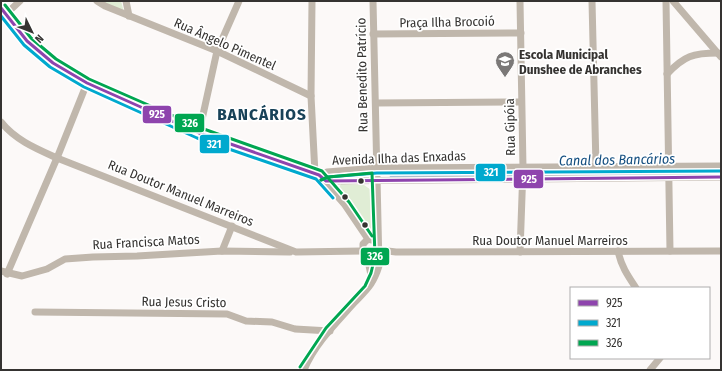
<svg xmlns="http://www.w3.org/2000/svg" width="722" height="371" font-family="'Fira Sans Condensed',sans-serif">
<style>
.green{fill:#e0edd5}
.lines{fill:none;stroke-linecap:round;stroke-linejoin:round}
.canal{stroke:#a7c1db;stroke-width:7}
.minor{stroke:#c0b7ac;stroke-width:7}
.bus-1-casing{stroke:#fff;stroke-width:6}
.bus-2-casing{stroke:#fff;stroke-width:6}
.bus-3-casing{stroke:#fff;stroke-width:6}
.bus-1{stroke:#8e44ad;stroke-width:3}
.bus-2{stroke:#00a9ce;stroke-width:3}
.bus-3{stroke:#00a651;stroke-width:3}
.bus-dot{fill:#353331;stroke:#fff;stroke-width:1.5}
.labels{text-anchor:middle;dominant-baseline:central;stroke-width:3.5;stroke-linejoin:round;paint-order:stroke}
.street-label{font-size:13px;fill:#353331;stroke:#fff}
.poi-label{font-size:13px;font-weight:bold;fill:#353331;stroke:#fff;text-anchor:start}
.water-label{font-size:14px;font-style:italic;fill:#154f80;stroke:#fff}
.district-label{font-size:17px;font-weight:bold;letter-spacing:1px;fill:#184258;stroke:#fff}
.line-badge{stroke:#fff;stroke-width:1.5}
.badge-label{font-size:11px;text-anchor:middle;font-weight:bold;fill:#fff}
</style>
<rect width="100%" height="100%" fill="#fcf9f8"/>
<g class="green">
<polygon points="103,1 121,1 124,12 112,8"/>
<polygon points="341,184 364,185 371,190 375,235 367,234 354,208 338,189"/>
</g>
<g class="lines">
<polyline class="canal" points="393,175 721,172"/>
<g class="minor">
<polyline points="97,1 105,6 217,51 311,96"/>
<polyline points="126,1 129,16"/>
<polyline points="312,1 311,96 315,174"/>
<polyline points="592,1 596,167"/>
<polyline points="666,1 670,251"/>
<polyline points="673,1 721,57"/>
<polyline points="1,8 27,41 53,63 87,83 199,133 319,175 345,205 368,239"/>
<polyline points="6,14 20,1"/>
<polyline points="373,34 521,33"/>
<path d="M 667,74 C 684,56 693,53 718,53"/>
<polyline points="376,103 521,102"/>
<path d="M 1,122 C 15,140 37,149 57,158 L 296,252 L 363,251"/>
<polyline points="199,133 217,51 239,1"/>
<polyline points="319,175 327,172 377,168 721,166"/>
<polyline points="326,181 721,177"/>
<polyline points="372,240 368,239 363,244 363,251 367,256 374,256 379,251"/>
<polyline points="379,250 396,252 721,251"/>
<polyline points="222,251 232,226"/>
<path d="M 618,251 C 621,266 628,276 636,288"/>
<polyline points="520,252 523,168 520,1"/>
<polyline points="367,256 371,275 368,285"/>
<polyline points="1,271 22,276 47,269 65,259 93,257 137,256 222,251 290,252"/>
<polyline points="7,274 57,158 87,83"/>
<polyline points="35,312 227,314 246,321 272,322 295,329 330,331"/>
<path d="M 304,370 C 314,345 336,323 354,303 C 367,289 373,285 379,266 L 373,1"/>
<polyline points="650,370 660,358"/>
</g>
<g class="bus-1-casing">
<polyline id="bus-1" points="1,8 27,41 53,63 87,83 199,133 319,175 326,181 721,177"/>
</g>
<g class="bus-2-casing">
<g id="bus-2">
<polyline points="1,16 24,45 50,67 84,87 197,138 316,179 333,198"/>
<polyline points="321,180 328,177 377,173 721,171"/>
</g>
</g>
<g class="bus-3-casing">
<g id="bus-3">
<polyline points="5,5 31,38 56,59 89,79 201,128 322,171 349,202 372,236"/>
<polyline points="300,367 326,328 365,286 371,273 375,256 372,173 328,177 321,180"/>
</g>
</g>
<use href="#bus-1" class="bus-1"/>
<use href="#bus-2" class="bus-2"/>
<use href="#bus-3" class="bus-3"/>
</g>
<defs>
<g id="school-pin" transform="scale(1)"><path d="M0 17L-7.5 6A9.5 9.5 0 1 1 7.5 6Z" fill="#7b7877" stroke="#fff"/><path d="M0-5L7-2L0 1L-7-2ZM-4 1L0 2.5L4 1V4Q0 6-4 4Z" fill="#fff"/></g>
</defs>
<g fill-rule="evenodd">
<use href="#school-pin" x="505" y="61"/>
</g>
<g class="bus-dot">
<circle cx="361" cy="181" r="3.5"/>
<circle cx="345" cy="197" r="3.5"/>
<circle cx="365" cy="225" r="3.5"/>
</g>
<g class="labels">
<g class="street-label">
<text transform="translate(447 22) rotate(-1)">Praça Ilha Brocoió</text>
<text transform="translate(225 44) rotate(24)">Rua Ângelo Pimentel</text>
<text transform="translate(362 75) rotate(-91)">Rua Benedito Patrício</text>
<text transform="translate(510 127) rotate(-91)">Rua Gipóia</text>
<text transform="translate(399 158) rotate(-2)">Avenida Ilha das Enxadas</text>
<text transform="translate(181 193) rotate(22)">Rua Doutor Manuel Marreiros</text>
<text x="550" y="240">Rua Doutor Manuel Marreiros</text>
<text transform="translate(146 242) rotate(-3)">Rua Francisca Matos</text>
<text transform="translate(184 302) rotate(1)">Rua Jesus Cristo</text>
</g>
<g class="poi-label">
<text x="519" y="54">Escola Municipal<tspan x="519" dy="15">Dunshee de Abranches</tspan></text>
</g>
<g class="water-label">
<text transform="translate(617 160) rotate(-1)">Canal dos Bancários</text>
</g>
<g class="district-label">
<text x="262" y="114">BANCÁRIOS</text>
</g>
</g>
<g class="line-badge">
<rect x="142" y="105" width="30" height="19" rx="4" fill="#8e44ad"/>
<rect x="174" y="113" width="31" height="20" rx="4" fill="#00a651"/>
<rect x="199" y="134" width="31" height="20" rx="4" fill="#00a9ce"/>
<rect x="475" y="163" width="31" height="19" rx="4" fill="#00a9ce"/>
<rect x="513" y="169" width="31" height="20" rx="4" fill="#8e44ad"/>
<rect x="360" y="247" width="30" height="19" rx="4" fill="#00a651"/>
</g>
<g class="badge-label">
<text x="157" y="118">925</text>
<text x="190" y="127">326</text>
<text x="214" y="148">321</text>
<text x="491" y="176">321</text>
<text x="529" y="183">925</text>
<text x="375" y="260">326</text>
</g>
<rect width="722" height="371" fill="none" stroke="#353331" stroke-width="4"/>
<rect x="570" y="287" width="140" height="72" fill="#ffffff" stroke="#aeadad"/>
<rect x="578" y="300" width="20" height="6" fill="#8e44ad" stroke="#aeadad"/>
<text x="606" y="307" font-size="12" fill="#353331">925</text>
<rect x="578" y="320" width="20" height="6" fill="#00a9ce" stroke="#aeadad"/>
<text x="606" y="327" font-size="12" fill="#353331">321</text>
<rect x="578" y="340" width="20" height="6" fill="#00a651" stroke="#aeadad"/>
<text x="606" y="347" font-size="12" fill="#353331">326</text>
<g transform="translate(32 32) rotate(133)" stroke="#ffffff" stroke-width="3" paint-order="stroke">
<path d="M0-3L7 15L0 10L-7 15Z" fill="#353331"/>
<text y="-6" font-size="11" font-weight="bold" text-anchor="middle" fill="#353331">N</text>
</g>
</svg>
